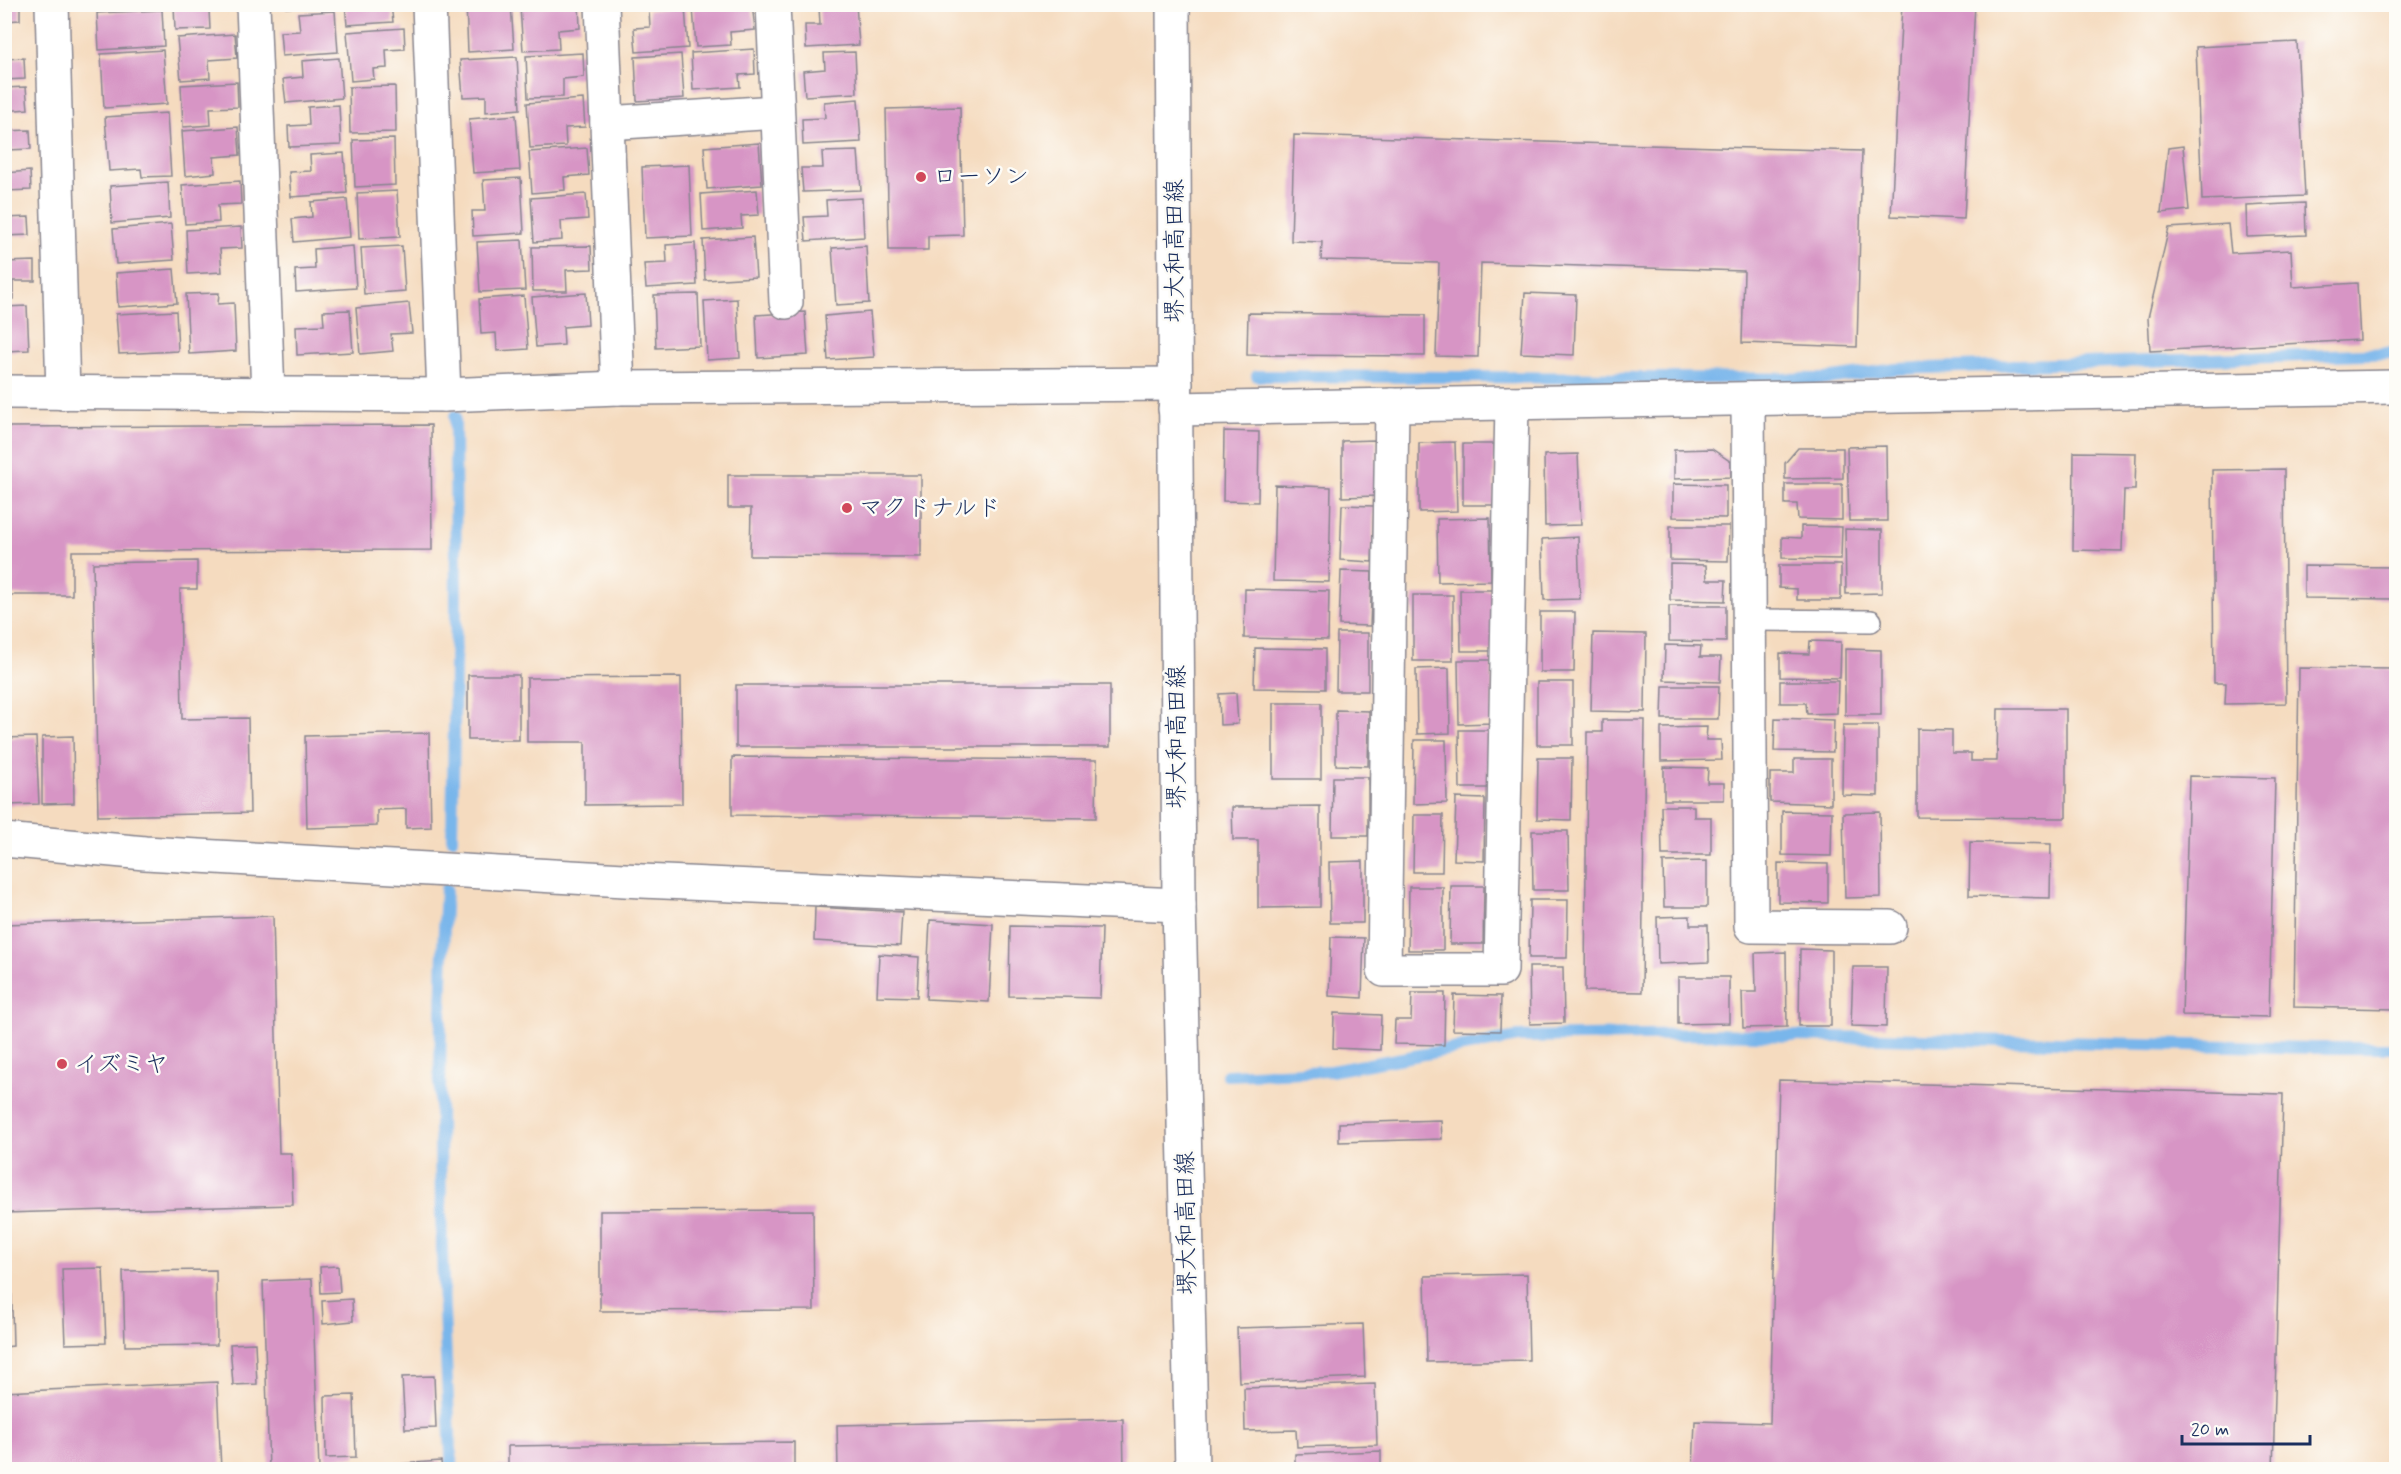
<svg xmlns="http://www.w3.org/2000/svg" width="2401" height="1474" font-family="Mynerve,'Klee One',sans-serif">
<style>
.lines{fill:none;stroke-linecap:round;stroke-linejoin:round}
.stream{stroke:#79b6eb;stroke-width:12}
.building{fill:#d795c5}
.lane-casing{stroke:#88858e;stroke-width:24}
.street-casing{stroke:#88858e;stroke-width:36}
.primary-casing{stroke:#88858e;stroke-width:36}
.lane{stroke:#fff;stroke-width:21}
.street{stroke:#fff;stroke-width:33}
.primary{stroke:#fff;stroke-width:33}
.poi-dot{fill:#d1495b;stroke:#fdfcf7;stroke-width:2}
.labels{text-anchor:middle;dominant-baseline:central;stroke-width:5;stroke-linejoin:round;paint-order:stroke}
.poi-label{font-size:24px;fill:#1b2f5e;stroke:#fdfcf7;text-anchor:start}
.street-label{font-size:24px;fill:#1b2f5e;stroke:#fdfcf7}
</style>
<rect width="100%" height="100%" fill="#fdfcf7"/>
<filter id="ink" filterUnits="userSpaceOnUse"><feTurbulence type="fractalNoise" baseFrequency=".0167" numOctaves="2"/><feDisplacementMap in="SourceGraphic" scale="12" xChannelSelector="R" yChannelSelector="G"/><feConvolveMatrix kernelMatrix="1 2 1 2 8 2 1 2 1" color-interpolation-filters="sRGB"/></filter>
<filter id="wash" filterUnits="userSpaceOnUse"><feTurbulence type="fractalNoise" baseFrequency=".008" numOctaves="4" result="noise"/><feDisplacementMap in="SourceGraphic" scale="24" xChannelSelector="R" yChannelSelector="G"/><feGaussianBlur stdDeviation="1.35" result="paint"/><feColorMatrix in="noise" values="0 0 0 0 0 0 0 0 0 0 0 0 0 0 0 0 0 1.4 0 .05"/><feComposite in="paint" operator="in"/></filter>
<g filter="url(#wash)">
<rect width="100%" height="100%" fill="#f5dbbf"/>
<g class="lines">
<g class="stream">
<polyline points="1257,376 1826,379 1896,369 2396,353"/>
<polyline points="452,839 456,610 455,416"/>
<path d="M 446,889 C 435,1082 440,1276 452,1470"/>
<polyline points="1227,1075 1331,1071 1518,1037 1708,1034 2312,1048 2396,1048"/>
</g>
</g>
<g id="blocks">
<g class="building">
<polygon points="4,4 20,4 20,20 4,21"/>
<polygon points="99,4 122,4 122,6 99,8"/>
<polygon points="174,4 231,4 231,9 209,10 210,29 175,30"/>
<polygon points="286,4 310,4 310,6 286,8"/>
<polygon points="345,4 391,4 393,22 347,25"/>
<polygon points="466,4 511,4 514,49 468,52"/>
<polygon points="579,4 580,28 558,30 559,49 523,51 520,7"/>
<polygon points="752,4 755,30 730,32 731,45 696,47 693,8"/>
<polygon points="856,4 859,45 806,48 805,25 820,25 819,6"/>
<polygon points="1902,4 1975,4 1964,219 1891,216"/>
<polygon points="685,7 688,48 636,52 634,28 650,27 649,10"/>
<polygon points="162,10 164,46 99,50 97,13"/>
<polygon points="335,11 338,52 282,56 280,32 300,31 298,13"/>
<polygon points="404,28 405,49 386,50 387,68 373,69 374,79 351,81 347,32"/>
<polygon points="235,34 237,58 209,60 210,78 181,80 177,38"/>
<polygon points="2297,42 2305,196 2202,200 2196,47"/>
<polygon points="754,49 755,74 739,75 740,87 693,90 691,53"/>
<polygon points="163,50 167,104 104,108 101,54"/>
<polygon points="855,52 857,93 805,96 803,71 825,69 824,53"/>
<polygon points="583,53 584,77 563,79 563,97 528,98 526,56"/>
<polygon points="681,54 684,98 637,101 635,57"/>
<polygon points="517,57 520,109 486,112 486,96 463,97 460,60"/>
<polygon points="24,58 25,79 4,80 4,59"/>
<polygon points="339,58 342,98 286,103 283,79 303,77 302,61"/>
<polygon points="237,82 238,107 210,108 211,125 183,127 181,85"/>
<polygon points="395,86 396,132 350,133 349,87"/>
<polygon points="26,87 28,109 4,111 4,88"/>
<polygon points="583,99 585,127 565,128 566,146 530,148 527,103"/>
<polygon points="858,99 861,142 803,145 802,119 825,118 824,102"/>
<polygon points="339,105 341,145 289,147 288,126 309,125 308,107"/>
<polygon points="960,107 963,235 928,236 928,250 889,250 886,109"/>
<polygon points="167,113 171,176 142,177 141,169 109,171 105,117"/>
<polygon points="516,115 520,170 473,173 469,119"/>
<polygon points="238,127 240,155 214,157 215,173 185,176 182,131"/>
<polygon points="30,130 31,149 7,150 8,166 4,166 4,131"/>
<polygon points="1294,135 1862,151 1857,347 1742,343 1744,271 1481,263 1478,357 1436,356 1439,263 1321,260 1322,242 1291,241"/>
<polygon points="394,139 395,185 355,187 353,140"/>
<polygon points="759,143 762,185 707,189 704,147"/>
<polygon points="2183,146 2189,210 2161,213 2168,148"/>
<polygon points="587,148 589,175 564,177 565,190 532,193 529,152"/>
<polygon points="858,151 861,190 803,192 801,168 823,168 822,152"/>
<polygon points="344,153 347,193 291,197 289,172 311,171 310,155"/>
<polygon points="689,165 692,236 645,238 642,167"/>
<polygon points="30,171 31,190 4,191 4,173"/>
<polygon points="521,178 524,233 473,236 472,211 485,211 483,180"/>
<polygon points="240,181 241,204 218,205 219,222 185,224 182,185"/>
<polygon points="168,182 170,218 112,223 110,186"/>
<polygon points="757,190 759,215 741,216 742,228 703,231 701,194"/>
<polygon points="397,191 400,237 359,239 357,193"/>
<polygon points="586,194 588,219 561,221 562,240 534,242 531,198"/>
<polygon points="862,198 864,237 806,241 804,217 827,216 826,200"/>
<polygon points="347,199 350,237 294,242 292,219 312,217 311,202"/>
<polygon points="2305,203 2306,235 2247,237 2246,206"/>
<polygon points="29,217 30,235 4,236 4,218"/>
<polygon points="171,224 174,260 116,264 113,229"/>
<polygon points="2228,224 2231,253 2291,250 2293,287 2357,283 2360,340 2150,351 2148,318 2169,228"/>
<polygon points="241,227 242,248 220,249 222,272 188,274 186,230"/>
<polygon points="753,237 756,277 705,280 703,240"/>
<polygon points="522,240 525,290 480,292 477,242"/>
<polygon points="695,243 697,285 646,288 644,264 667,263 666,245"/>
<polygon points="353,246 356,288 296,292 295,270 315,269 314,249"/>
<polygon points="402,246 405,291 364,294 361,248"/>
<polygon points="591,246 592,269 566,270 567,291 533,291 532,247"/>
<polygon points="866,246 869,303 836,305 832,248"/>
<polygon points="35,261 35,281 13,281 13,299 4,299 4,262"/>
<polygon points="174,269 177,303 118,307 116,273"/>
<polygon points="219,293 218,304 234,303 236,351 189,354 186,294"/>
<polygon points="586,293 588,325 563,327 564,345 536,347 532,297"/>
<polygon points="1525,293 1576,295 1574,355 1521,353"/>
<polygon points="698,294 700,346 656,348 654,295"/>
<polygon points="524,296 528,349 497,351 496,333 481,334 479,299"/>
<polygon points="737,299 740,358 707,360 704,301"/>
<polygon points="409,303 412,333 391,334 393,351 360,354 356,308"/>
<polygon points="27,306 29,350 4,351 4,307"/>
<polygon points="350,310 353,352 297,355 296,326 324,325 323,311"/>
<polygon points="176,311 178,351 119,354 116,314"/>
<polygon points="805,312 808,355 758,358 756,315"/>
<polygon points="870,312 874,357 828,360 825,316"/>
<polygon points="1248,313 1425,315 1425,356 1247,355"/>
<polygon points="431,425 432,550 72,551 72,595 4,595 4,427"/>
<polygon points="1224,431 1259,432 1258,502 1223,501"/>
<polygon points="1376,440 1377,496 1342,497 1342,441"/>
<polygon points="1455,442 1457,511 1419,512 1419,443"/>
<rect x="1463" y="444" width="31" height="61"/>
<polygon points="1886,446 1887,521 1849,521 1847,447"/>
<polygon points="1798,448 1843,448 1843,478 1785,479 1785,463"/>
<polygon points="1712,449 1731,462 1731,477 1674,479 1674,450"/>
<polygon points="2074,452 2136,453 2135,490 2124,490 2122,551 2073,550"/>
<polygon points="1578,454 1581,525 1545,526 1544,455"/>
<polygon points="2284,469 2286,703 2225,704 2226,683 2214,683 2212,470"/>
<polygon points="728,475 921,475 921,557 750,556 751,508 728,508"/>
<polygon points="1673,484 1726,485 1726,518 1673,517"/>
<polygon points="1785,484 1842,484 1842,520 1798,519 1797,504 1785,504"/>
<polygon points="1275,485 1331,487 1329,582 1273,581"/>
<polygon points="1342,505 1374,506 1372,562 1340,560"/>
<polygon points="1490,518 1491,581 1438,582 1437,519"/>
<polygon points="1670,526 1729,526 1728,561 1670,560"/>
<polygon points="1801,526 1842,527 1841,559 1782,558 1782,537 1801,538"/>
<polygon points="1845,529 1882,530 1882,593 1846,594"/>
<polygon points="1578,537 1580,599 1544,600 1542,539"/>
<polygon points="197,561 197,589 180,589 182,719 248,718 250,813 98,816 93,563"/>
<polygon points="1670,564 1706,565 1707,580 1726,580 1725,601 1670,600"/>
<polygon points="1779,565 1841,565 1841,600 1797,600 1797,589 1779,588"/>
<polygon points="2304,566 2396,567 2396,599 2304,598"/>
<polygon points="1341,571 1372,572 1370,626 1339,625"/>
<polygon points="1245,589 1329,591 1328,640 1244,638"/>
<polygon points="1460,590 1495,590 1495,651 1461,651"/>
<rect x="1413" y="595" width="40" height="66"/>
<polygon points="1669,606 1726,606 1726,642 1669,641"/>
<polygon points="1540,612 1575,612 1574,672 1540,672"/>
<polygon points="1337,633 1368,633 1368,691 1336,691"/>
<polygon points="1593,633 1646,634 1645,712 1591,711"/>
<polygon points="1810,641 1841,642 1840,678 1780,677 1780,653 1809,654"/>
<polygon points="1665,645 1701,646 1700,657 1721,657 1720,682 1664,680"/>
<polygon points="1255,648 1325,649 1325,689 1254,688"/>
<polygon points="1845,649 1881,650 1881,715 1845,715"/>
<polygon points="1458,660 1492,660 1493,723 1459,724"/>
<polygon points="1449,668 1450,733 1417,734 1416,669"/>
<polygon points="2299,668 2396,669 2396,1009 2294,1007"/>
<rect x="468" y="675" width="51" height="65"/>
<polygon points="681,677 682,804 585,805 585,742 527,742 527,678"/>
<polygon points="1780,681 1838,681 1837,713 1807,714 1806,703 1780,703"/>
<rect x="1537" y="682" width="36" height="63"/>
<rect x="736" y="685" width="374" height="62"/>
<polygon points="1663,686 1719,686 1718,719 1662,719"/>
<polygon points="1236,693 1238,724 1220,725 1219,694"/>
<rect x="1273" y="703" width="48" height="76"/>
<polygon points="1998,709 2066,709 2066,818 1917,817 1917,729 1952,730 1952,753 1971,753 1971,761 1997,761"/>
<polygon points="1336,710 1369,711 1368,766 1336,765"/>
<polygon points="1775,718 1834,720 1833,752 1774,751"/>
<polygon points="1602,720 1645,720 1642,992 1585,991 1587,732 1602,732"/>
<polygon points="1843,725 1878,725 1878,796 1842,795"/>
<polygon points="1707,727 1706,740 1721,740 1722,760 1661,761 1661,728"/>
<polygon points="1459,730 1489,730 1489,788 1460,788"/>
<polygon points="429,733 431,827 406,828 406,809 377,810 377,826 307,828 305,736"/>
<polygon points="73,736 74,803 42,804 42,737"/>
<polygon points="36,737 39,804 6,805 4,738"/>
<polygon points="1414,740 1446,740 1447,803 1413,804"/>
<polygon points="732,757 1097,760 1096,818 732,815"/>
<polygon points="1538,758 1572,758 1571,820 1537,819"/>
<polygon points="1794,759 1831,759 1831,804 1770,802 1770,773 1794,773"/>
<polygon points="1664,767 1708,768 1707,783 1724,783 1724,800 1664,800"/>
<polygon points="2189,776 2275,778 2269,1017 2182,1015"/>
<polygon points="1333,777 1368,777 1368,836 1332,836"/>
<polygon points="1456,798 1485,799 1484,861 1454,860"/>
<polygon points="1320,806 1320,907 1258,908 1258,840 1233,840 1232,807"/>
<polygon points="1661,806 1694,806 1694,817 1711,817 1711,855 1662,855"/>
<polygon points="1782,811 1832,812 1831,856 1782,855"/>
<polygon points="1880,812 1881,897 1845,898 1843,813"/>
<polygon points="1414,815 1443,815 1442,872 1413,872"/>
<polygon points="1532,831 1568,831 1569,890 1533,890"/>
<polygon points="1970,842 2051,844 2050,898 1969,896"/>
<polygon points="1363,861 1363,923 1330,923 1329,862"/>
<polygon points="1707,861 1707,907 1664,907 1663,862"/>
<polygon points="1778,863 1828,864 1828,903 1778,902"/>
<polygon points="1451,886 1484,886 1483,944 1450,944"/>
<polygon points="1409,887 1443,887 1443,950 1408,950"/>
<polygon points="1530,900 1568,900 1567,958 1529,958"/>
<polygon points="815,907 902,912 900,946 814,941"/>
<polygon points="273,916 279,1153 291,1153 293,1205 4,1213 4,924"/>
<polygon points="1690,916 1690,925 1708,925 1709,962 1658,964 1657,917"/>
<polygon points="930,920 993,924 989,1002 926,999"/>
<polygon points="1010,926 1102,928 1100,998 1009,996"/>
<polygon points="1331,937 1364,938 1362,998 1329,996"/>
<polygon points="1800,949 1831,950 1831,1026 1799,1026"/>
<polygon points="1786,952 1787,1027 1743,1028 1742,992 1756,992 1755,953"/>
<polygon points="879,954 919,957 917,997 877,996"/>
<polygon points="1529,967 1563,967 1564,1023 1530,1024"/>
<polygon points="1853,967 1887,967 1886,1027 1851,1026"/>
<polygon points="1678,977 1729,977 1729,1023 1678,1024"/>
<polygon points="1412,993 1445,993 1444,1045 1394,1044 1395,1020 1411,1020"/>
<polygon points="1454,995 1501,996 1500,1031 1453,1030"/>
<polygon points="1334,1013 1381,1015 1380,1050 1333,1048"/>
<polygon points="1779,1080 2283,1094 2273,1470 1693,1470 1695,1421 1770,1423"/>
<polygon points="1441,1120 1442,1139 1339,1142 1339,1123"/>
<polygon points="813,1210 814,1310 600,1311 600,1211"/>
<polygon points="338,1266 340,1292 321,1293 320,1267"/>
<polygon points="103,1268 106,1343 65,1344 62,1269"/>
<polygon points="4,1269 11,1269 13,1346 4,1347"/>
<polygon points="216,1270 217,1345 125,1346 123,1271"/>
<polygon points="1527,1274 1529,1360 1427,1362 1425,1276"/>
<polygon points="312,1279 319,1470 269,1470 263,1281"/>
<polygon points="352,1299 353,1321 323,1324 322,1301"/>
<polygon points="1363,1324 1365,1377 1239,1382 1237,1328"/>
<polygon points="255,1343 257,1384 233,1385 230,1344"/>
<polygon points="434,1376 436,1428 405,1429 402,1377"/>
<polygon points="217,1382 221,1470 4,1470 4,1392"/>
<polygon points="1375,1384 1377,1445 1297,1447 1296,1430 1245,1431 1244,1388"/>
<polygon points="354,1395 356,1457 326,1458 325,1396"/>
<polygon points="1123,1419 1124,1470 838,1470 837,1425"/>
<polygon points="794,1442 794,1467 813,1466 813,1470 474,1470 474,1467 508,1466 508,1446"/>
<polygon points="1381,1451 1381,1470 1295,1470 1295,1454"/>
<polygon points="441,1461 442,1470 399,1470 399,1464"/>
</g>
</g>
</g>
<g filter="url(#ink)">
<use href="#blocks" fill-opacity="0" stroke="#88858e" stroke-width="1.5"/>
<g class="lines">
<g class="lane-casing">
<polyline id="lane" points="1749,620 1871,621"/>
</g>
<g class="street-casing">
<g id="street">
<polyline points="52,4 63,393"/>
<polyline points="253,4 268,394"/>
<polyline points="429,4 444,395"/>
<polyline points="602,4 618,388"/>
<polyline points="773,4 786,302"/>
<polyline points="607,123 777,112"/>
<polyline points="4,392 444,395 618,388 1176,384"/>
<polyline points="1748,399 1751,926 1890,927"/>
<polyline points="1392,405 1384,970 1501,970 1512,403"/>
<polyline points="1175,409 2396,387"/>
<polyline points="4,840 145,853 642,881 1179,905"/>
</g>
</g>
<g class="primary-casing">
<polyline id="primary" points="1173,4 1179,905 1192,1470"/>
</g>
<use href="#lane" class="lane"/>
<use href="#street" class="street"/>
<use href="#primary" class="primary"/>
</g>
</g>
<g class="poi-dot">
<circle cx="921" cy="177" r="6"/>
<circle cx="847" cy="508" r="6"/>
<circle cx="62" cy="1064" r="6"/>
</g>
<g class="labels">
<g class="poi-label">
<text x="933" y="177">ローソン</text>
<text x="859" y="508">マクドナルド</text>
<text x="74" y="1064">イズミヤ</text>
</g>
<g class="street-label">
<text transform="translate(1175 251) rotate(-90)">堺大和高田線</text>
<text transform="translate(1177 737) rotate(-90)">堺大和高田線</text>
<text transform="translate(1187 1223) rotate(-91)">堺大和高田線</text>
</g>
</g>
<rect width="2401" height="1474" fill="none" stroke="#fdfcf7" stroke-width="24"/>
<path d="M2182 1435v9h128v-9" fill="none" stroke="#1b2f5e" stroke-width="3"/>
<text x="2191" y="1435" font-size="18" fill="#1b2f5e" stroke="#fdfcf7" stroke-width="4.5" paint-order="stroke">20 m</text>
</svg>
